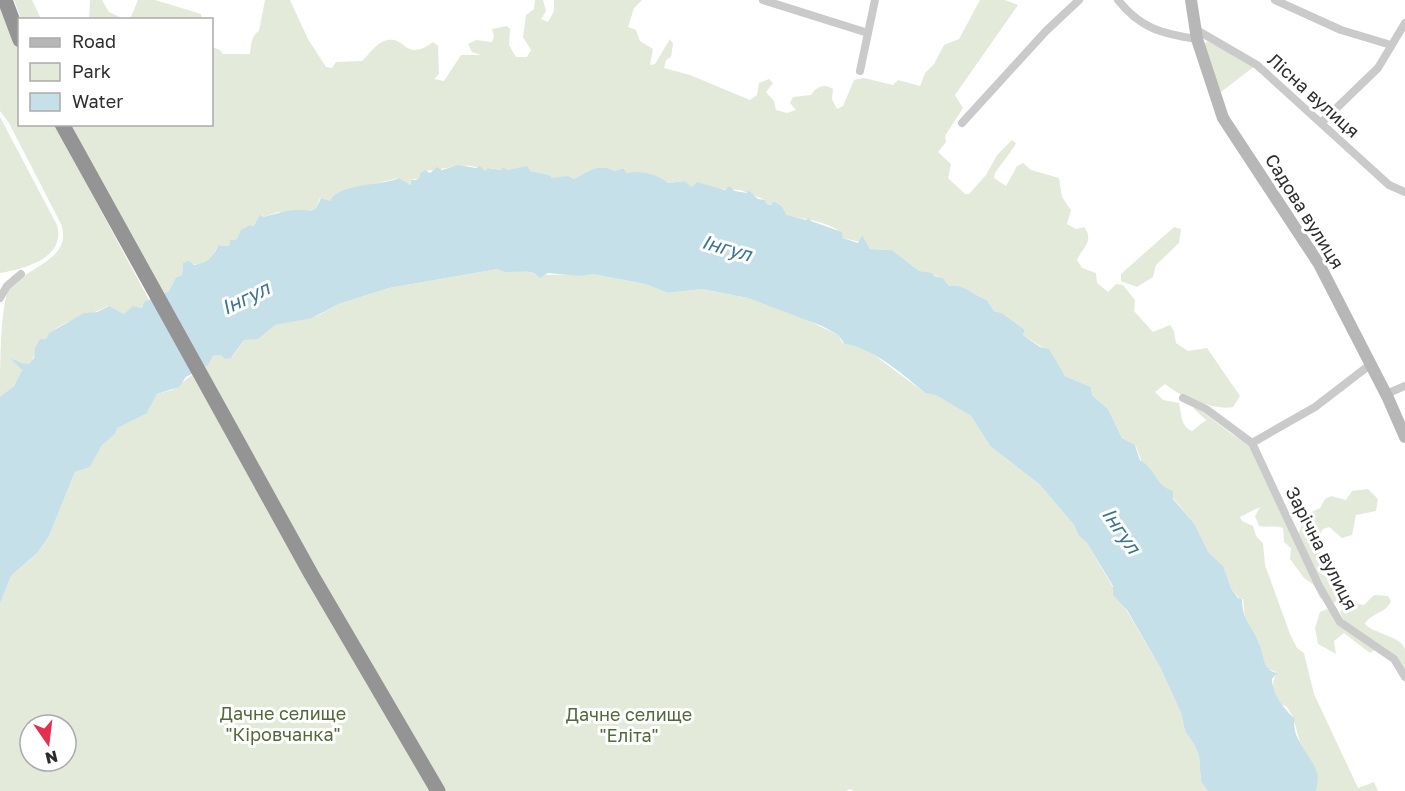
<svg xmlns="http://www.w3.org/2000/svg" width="1405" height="791" font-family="'Golos Text',sans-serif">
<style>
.green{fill:#e4eada;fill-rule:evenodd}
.water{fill:#c6e0ea}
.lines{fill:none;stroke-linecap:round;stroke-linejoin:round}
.street{stroke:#cacaca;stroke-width:8}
.secondary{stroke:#b7b7b7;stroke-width:12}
.highway{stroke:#949494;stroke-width:15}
.labels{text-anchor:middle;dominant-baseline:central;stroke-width:6;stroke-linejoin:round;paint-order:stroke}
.street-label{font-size:18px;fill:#2d2d2d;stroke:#fff}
.park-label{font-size:18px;fill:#54673b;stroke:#fff}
.water-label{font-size:20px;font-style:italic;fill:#3c758d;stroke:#fff}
</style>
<rect width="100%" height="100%" fill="#fff"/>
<g class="green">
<path d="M 0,0 L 19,49 L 20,124 L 55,125 L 149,300 L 144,302 L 142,308 L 136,307 L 124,314 L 108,306 C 91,316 55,321 46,339 L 39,341 L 32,361 L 25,365 L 16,364 L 22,369 C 19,380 11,392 0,397 C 0,372 0,311 8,291 C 23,267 74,261 61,224 L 9,123 L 0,111 Z"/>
<polygon points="14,0 32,0 41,19 21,19"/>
<polygon points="90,0 102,0 109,12 124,19 89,19"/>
<polygon points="138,0 155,0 201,14 202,19 130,19"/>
<path d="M 265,0 L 290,0 L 308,39 L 326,67 L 332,68 L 336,62 L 362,61 C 370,53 375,44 387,40 C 405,35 405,63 433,42 L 438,46 L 439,74 L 434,79 L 444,81 L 461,55 L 481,55 L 472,52 L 468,44 L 476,40 L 492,42 L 494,37 L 492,29 L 507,26 L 510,29 L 509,45 L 516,57 L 527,57 L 531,50 L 523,37 L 526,15 L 534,9 L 535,0 L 543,0 L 546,11 L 541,19 L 548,22 L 554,11 L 554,0 L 642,0 L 634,8 L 628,27 L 636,30 L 640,41 L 653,49 L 650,65 L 655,64 L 670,39 L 673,44 L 671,57 L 666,60 L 664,68 L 690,75 L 750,100 L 757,95 L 759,83 L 769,79 L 773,83 L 766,92 L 774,101 L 776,110 L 787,113 L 796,110 L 790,103 L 793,97 L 811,95 C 817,87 823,83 833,89 L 832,99 L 837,109 L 843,106 L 854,80 L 864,78 L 893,85 L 898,80 L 920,86 L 925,73 L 934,64 L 944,45 L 959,39 L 980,0 L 1005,0 L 1018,5 L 955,95 L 963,108 L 945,136 L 946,142 L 938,152 L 951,164 L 948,178 L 965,194 L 969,194 L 986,175 L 997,155 L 1012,140 L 1016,143 L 1014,147 L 995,173 L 994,178 L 1006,186 L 1017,166 L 1023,163 L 1031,170 L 1059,178 L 1062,197 L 1071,210 L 1067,224 L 1076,229 L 1084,227 C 1095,241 1082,248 1077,260 L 1082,268 L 1096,273 L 1097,283 L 1108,292 L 1116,284 L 1123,285 L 1135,300 L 1134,311 L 1153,332 L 1170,325 L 1174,331 L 1176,343 L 1188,351 L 1207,348 L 1240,396 L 1233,407 C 1215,411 1179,396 1165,384 L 1155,392 L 1163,400 L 1179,403 C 1182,414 1180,426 1192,431 L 1206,420 L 1194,409 L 1195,406 L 1233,435 L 1248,443 L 1299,533 L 1305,515 L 1320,508 L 1325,499 L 1331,496 L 1346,500 L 1352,491 L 1368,489 L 1378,499 L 1376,511 L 1356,515 L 1352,535 L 1342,538 L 1329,527 L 1323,529 L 1320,534 L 1321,574 L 1328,578 L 1334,589 L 1344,590 L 1347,594 L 1332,604 L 1320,598 L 1314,585 L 1304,578 L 1290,559 L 1291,548 L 1284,542 L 1283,528 C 1273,525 1267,528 1259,526 L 1255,516 L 1260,507 L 1240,517 L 1242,521 L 1253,526 L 1256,536 L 1263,543 L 1265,565 L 1290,634 L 1297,648 L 1304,653 L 1314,694 L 1358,788 L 1374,782 L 1378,791 L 1316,791 L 1318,778 L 1300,743 L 1293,717 L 1287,707 L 1281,704 L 1272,688 L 1276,672 L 1268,669 L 1262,658 L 1259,642 L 1245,620 L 1243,599 L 1239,598 L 1231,588 L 1223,567 L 1209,553 L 1194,523 L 1141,460 L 1136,446 L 1122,438 L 1108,409 L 1092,395 L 1091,387 L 1065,376 L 1048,351 L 1023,335 L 1025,330 L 1002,313 L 994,311 L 987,300 C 974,295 963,283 949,286 L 943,278 L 919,271 L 892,250 L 870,249 L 861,235 L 860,242 L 843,238 L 842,233 C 827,221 805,219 788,216 L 782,206 L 773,201 L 771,205 L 767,204 L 765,200 L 740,190 L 692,187 L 685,181 L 668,183 C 659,174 641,172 627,173 L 623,168 L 615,171 C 598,162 590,173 576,179 C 574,179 556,178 552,178 L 550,175 L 531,171 L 528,167 L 508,170 L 503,167 L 501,170 L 489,168 L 485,171 C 468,159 441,171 423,171 L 420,173 L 420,178 L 411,180 L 409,185 L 399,178 L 343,191 L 328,202 L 320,198 L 316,208 L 311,211 L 278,212 L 264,217 L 262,215 L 254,226 L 251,225 L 237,239 L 230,240 L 229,246 L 218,245 L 213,257 L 200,265 L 183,263 L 182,275 L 176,277 L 169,291 L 161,295 L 69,125 L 212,124 L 212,47 L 220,50 L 223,54 L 250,54 C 251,45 251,36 259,31 Z"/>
<polygon points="1207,41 1255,66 1217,95 1204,45"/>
<path d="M 0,117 L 57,225 C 66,258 25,269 0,273 Z"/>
<polygon points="1174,227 1181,229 1179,243 1156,265 1153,277 1137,287 1121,281 1121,274"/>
<polygon points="498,269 522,270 538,275 594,274 645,284 668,293 702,289 748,298 797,315 838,335 842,342 869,351 925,393 936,394 971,416 990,446 1039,484 1074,525 1078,535 1087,543 1161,669 1181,713 1185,731 1195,746 1199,756 1201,782 1208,791 853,791 851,789 845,791 442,791 202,369 213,356 221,355 224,359 233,356 244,340 254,339 275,325 317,316 339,304 389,288"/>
<path d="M 192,375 L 433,791 L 0,791 L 0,604 L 11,576 L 38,552 L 49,536 L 75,472 L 90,467 L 102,444 L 115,434 L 116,428 L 144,415 L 157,394 L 172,390 ZM 30,725 L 66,725 L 66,761 L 30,761 Z"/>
<path d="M 1374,595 L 1388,596 L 1391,601 C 1386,614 1370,613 1365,624 C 1374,634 1401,636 1405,649 C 1405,656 1405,666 1405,673 L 1385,648 L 1379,647 L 1370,653 L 1344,633 L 1334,641 L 1336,654 L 1318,644 L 1315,628 L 1320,612 L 1327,609 L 1345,622 L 1340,612 L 1347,602 L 1364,605 Z"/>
</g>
<path class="water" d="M 458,165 L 476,168 L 480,166 L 485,171 L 488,168 L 501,170 L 503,167 L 508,170 L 527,166 L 531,171 L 550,175 L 552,178 L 568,176 L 574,179 C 588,172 599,162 615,171 L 623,168 L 627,173 C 640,170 660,175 668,183 L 685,181 L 692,187 L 697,182 L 725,190 L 729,186 L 735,191 L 747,193 L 748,190 L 758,199 L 765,200 L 767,204 L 771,205 L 773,201 L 782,206 L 787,215 L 806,220 L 809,218 L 811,221 L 842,232 L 843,238 L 858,243 L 862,235 L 870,249 L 892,250 L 919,271 L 932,273 L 934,276 L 943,278 L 949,286 C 964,283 973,295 987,300 L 994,311 L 1002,313 L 1025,330 L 1023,335 L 1040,347 L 1049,349 L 1065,376 L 1091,387 L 1092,395 L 1108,409 L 1122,438 L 1135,445 L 1140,460 C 1154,467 1157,487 1173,491 L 1173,499 L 1194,523 L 1209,553 L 1223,566 L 1231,588 L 1238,598 L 1242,599 C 1242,621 1253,627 1259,643 C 1264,654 1262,670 1277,673 L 1272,679 C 1272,694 1285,710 1295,719 C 1289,738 1316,759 1318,777 C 1318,781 1317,787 1316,791 L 1208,791 L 1201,782 L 1199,756 L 1195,746 L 1185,731 L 1181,713 L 1161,669 L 1127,610 L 1113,595 L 1113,586 L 1087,543 L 1078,535 L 1074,525 L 1039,484 L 990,446 L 971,416 L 936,395 L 925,393 C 904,375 873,348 845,344 L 838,335 L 822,326 L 748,298 L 702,289 L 668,293 L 645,284 L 593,274 L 580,276 L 548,273 L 540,278 C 529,265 509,277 498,269 L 389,288 L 339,304 L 312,318 L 275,325 L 258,339 L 244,340 L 231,358 L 224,359 L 221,355 L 213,356 L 208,365 L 186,377 L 179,387 L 157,394 L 146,414 L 117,428 L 115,434 L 102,445 L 90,467 L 75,472 L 49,536 L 38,552 L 11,576 L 0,604 L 0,397 L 14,386 L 22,370 L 11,359 C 20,360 26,370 34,358 L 35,348 L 40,339 L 46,339 L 49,333 L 84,313 L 97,312 L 109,306 L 124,314 L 133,306 L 142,308 L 144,302 L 169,291 L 176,277 L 182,275 L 183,263 L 189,261 L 194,265 C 206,264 215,256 218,245 L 229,246 L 230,240 L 237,239 L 241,230 L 250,225 L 254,226 L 260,215 L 264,217 C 277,213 295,207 311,211 L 316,208 L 321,198 L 330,201 C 338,183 382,186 399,178 L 410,185 L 411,180 L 416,180 L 420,177 L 420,173 L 425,170 L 430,173 L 437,167 L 442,170 Z"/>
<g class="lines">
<g class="street">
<polyline points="763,0 868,33"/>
<path d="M 1118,0 C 1140,28 1162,34 1197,39"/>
<polyline points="1275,0 1341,30 1391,45"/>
<polyline points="1195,29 1257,65 1389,185 1405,192"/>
<polyline points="860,71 875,0"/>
<polyline points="962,123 1046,31 1079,0"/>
<polyline points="1321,123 1378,68 1405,23"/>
<polyline points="0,298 7,286 21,274"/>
<polyline points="1386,394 1405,386"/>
<polyline points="1183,398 1206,409 1252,443 1315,407 1371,364"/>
<polyline points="1252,443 1319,586 1340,622 1394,659 1405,677"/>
</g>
<polyline class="secondary" points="1191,0 1197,39 1223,118 1319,264 1388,398 1405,437"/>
<g class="highway">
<polyline points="5,0 20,40"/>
<polyline points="62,124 311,574 438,791"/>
</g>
</g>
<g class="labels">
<g class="street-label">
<text transform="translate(1314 95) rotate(42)">Лісна вулиця</text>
<text transform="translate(1305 211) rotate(58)">Садова вулиця</text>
<text transform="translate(1322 548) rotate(63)">Зарічна вулиця</text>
</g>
<g class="park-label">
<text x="283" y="713">Дачне селище<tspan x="283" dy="21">"Кіровчанка"</tspan></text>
<text x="629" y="714">Дачне селище<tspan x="629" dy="21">"Еліта"</tspan></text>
</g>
<g class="water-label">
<text transform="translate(727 247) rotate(16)">Інгул</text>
<text transform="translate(245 297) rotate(-26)">Інгул</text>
<text transform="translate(1122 530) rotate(55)">Інгул</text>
</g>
</g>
<rect x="18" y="18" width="195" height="108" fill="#ffffff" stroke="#ababab" stroke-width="1.5"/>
<rect x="30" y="38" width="30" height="9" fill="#b7b7b7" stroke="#ababab" stroke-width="1.5"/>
<text x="72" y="48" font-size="18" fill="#2d2d2d">Road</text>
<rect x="30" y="63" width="30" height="18" fill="#e4eada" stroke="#ababab" stroke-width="1.5"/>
<text x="72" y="78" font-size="18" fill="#2d2d2d">Park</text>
<rect x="30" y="93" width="30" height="18" fill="#c6e0ea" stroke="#ababab" stroke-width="1.5"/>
<text x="72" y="108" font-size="18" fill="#2d2d2d">Water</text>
<g transform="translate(48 743) rotate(166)"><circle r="28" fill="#ffffff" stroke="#ababab" stroke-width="1.5"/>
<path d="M0-4.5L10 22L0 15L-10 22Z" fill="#e2304e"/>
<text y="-9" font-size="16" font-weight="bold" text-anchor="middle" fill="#2d2d2d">N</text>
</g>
</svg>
